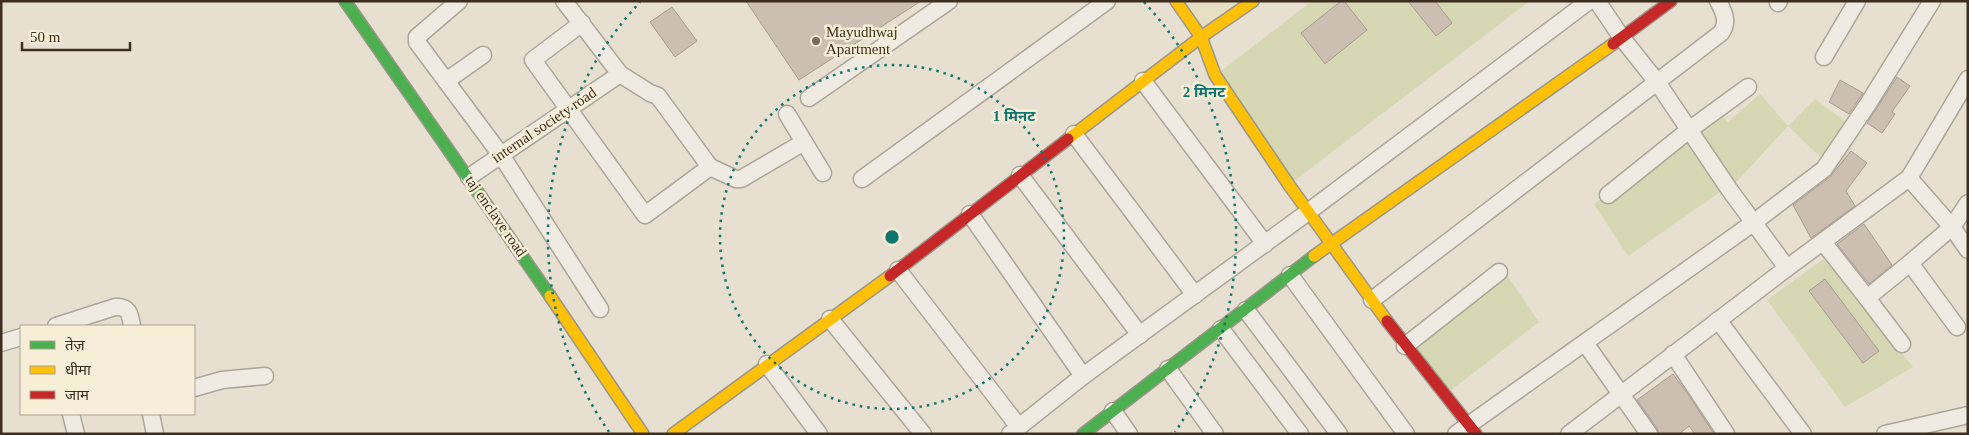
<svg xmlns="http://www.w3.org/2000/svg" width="1969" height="435" font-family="'Times New Roman','Noto Sans Devanagari',serif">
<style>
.farmland{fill:#e6dfc2}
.green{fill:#d6d7b3}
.building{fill:#cbbfb2;stroke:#a89c90}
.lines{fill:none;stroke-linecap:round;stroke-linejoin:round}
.street-casing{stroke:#ada599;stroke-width:19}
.fast-casing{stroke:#9c958a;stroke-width:14}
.slow-casing{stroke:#9c958a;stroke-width:14}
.jam-casing{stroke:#9c958a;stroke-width:14}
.street{stroke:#efebe3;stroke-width:16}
.fast{stroke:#4caf50;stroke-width:11}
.slow{stroke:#ffc107;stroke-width:11}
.jam{stroke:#c62828;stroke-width:11}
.ring{fill:none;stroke:#0f766e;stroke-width:2.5;stroke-dasharray:2.5 5}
.poi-dot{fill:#786c5e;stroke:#f7eed8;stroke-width:2}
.labels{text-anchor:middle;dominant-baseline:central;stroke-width:5;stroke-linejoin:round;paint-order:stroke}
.poi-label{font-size:15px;fill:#3d2e20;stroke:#f7eed8;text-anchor:start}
.street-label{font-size:15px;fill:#3d2e20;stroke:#f7eed8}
.centre{fill:#0f766e;stroke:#f7eed8;stroke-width:2.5}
.ring-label{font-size:15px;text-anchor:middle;font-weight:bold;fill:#0f766e;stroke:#f7eed8;stroke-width:5;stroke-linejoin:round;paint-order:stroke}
</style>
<rect width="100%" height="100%" fill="#e7e0d1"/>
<polygon class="farmland" points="1184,1 1242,1 1203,29"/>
<g class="green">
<polygon points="1312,1 1530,1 1290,184 1216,75"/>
<polygon points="1760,94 1788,126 1815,99 1861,133 1836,172 1788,126 1731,188 1697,130 1717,110 1728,122"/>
<polygon points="1685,138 1723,190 1628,256 1594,204"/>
<polygon points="1825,258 1913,367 1845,407 1767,300"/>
<polygon points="1504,271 1539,322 1449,392 1411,341"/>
</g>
<g class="building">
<polygon points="746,1 921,1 799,80"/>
<polygon points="1341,1 1344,1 1367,30 1325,64 1301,33"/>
<polygon points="1408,1 1435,1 1452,23 1436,36"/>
<polygon points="672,7 697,41 675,57 650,22"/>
<polygon points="1897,77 1910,86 1892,112 1895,114 1882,133 1867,123"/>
<polygon points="1840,80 1863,93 1849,114 1829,102"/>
<polygon points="1851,151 1867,163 1846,191 1855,206 1811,238 1793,205 1830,177"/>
<polygon points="1864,224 1892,265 1869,284 1837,244"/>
<polygon points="1825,279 1879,351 1863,363 1809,291"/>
<polygon points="1673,374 1688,394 1714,434 1695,434 1689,426 1679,434 1659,434 1657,428 1637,400"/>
</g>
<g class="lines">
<g class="street-casing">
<g id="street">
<polyline points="459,1 417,37 417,42 501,155 600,309"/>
<polyline points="564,1 620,74 650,93 658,96 710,167 645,215 533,60 582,23"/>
<polyline points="1597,1 1622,38 1657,82 1729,189 1787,268"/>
<polyline points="1778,3 1779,1"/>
<polyline points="1824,57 1857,1"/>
<polyline points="446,81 483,55"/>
<polyline points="1143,81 1265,244"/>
<polyline points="809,98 949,1"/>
<polyline points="1074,134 1195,295"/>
<polyline points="804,142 823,173"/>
<polyline points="710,167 736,179 741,179 804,142 787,114"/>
<polyline points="1020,175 1140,335"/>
<polyline points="469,177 620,74"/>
<polyline points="1909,178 1952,227 1968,250"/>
<polyline points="862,179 1107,1"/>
<polyline points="1608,195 1689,130 1748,87"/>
<polyline points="970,214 1083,376"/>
<polyline points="1823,242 1867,298 1910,263 1957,327"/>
<polyline points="1910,263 1952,227 1968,203"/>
<polyline points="898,270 1019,427"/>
<polyline points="1290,275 1406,434"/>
<polyline points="1867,298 1902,344"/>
<path d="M 1372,300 L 1721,33 C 1729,22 1724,12 1718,1"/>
<polyline points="1246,310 1339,434"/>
<polyline points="830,319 923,434"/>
<polyline points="1718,320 1803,434"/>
<path d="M 56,326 L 115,307 C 129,306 130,314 132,326"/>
<polyline points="1221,329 1300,434"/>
<polyline points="1,343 21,337"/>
<polyline points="1585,343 1649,434"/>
<polyline points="1405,346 1499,272"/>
<polyline points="1673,354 1726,434"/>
<polyline points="767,364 819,434"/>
<polyline points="1168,369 1215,434"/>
<polyline points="194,388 222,380 265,376"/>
<polyline points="1113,411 1129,434"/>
<polyline points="71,414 76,434"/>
<polyline points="151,414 155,434"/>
<polyline points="1010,434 1083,376 1308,212 1589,1"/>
<polyline points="1456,434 1753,223 1824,169 1868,104 1932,1"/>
<polyline points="1569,434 1787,268 1909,178 1968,79"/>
<polyline points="1885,434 1968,415"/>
</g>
</g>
<g class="fast-casing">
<g id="fast">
<polyline points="345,1 550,296"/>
<polyline points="1083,434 1314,256"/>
</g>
</g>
<g class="slow-casing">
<g id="slow">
<polyline points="1176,1 1201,37 1215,75 1289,185 1387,321"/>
<polyline points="1068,139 1201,37 1253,1"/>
<polyline points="1314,256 1613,44"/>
<polyline points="550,296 643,434"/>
<polyline points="673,434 890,276"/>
</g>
</g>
<g class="jam-casing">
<g id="jam">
<polyline points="1613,44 1671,1"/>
<polyline points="890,276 1068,139"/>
<polyline points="1387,321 1476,434"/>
</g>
</g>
<use href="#street" class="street"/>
<use href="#fast" class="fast"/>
<use href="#slow" class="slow"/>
<use href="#jam" class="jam"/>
</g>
<g class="ring">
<circle cx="892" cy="237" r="172"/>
<path d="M609 432A344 344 0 0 1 640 2M1144 2A344 344 0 0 1 1175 432"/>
</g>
<circle class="poi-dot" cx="816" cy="41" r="5"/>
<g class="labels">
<g class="poi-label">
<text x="826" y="32">Mayudhwaj<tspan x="826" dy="17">Apartment</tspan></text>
</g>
<g class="street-label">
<text transform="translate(544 125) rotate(-34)">internal society road</text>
<text transform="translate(496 216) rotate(55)">taj enclave road</text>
</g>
</g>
<circle cx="892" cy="237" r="8" class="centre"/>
<g class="ring-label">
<text x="1204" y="97">2 मिनट</text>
<text x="1014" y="121">1 मिनट</text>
</g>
<rect width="1969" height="435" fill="none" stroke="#3d2e20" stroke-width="5"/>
<rect x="20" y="325" width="175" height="90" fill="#f7eed8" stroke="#ada18e"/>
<rect x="30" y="341" width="25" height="8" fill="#4caf50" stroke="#ada18e"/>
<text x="65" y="350" font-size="15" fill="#3d2e20">तेज़</text>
<rect x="30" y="366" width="25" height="8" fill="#ffc107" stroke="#ada18e"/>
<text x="65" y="375" font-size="15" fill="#3d2e20">धीमा</text>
<rect x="30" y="391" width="25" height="8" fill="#c62828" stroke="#ada18e"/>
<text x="65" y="400" font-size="15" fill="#3d2e20">जाम</text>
<path d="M22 42v8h108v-8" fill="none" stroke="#3d2e20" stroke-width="2.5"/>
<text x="30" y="42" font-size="15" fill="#3d2e20" stroke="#f7eed8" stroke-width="4" paint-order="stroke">50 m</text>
</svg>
